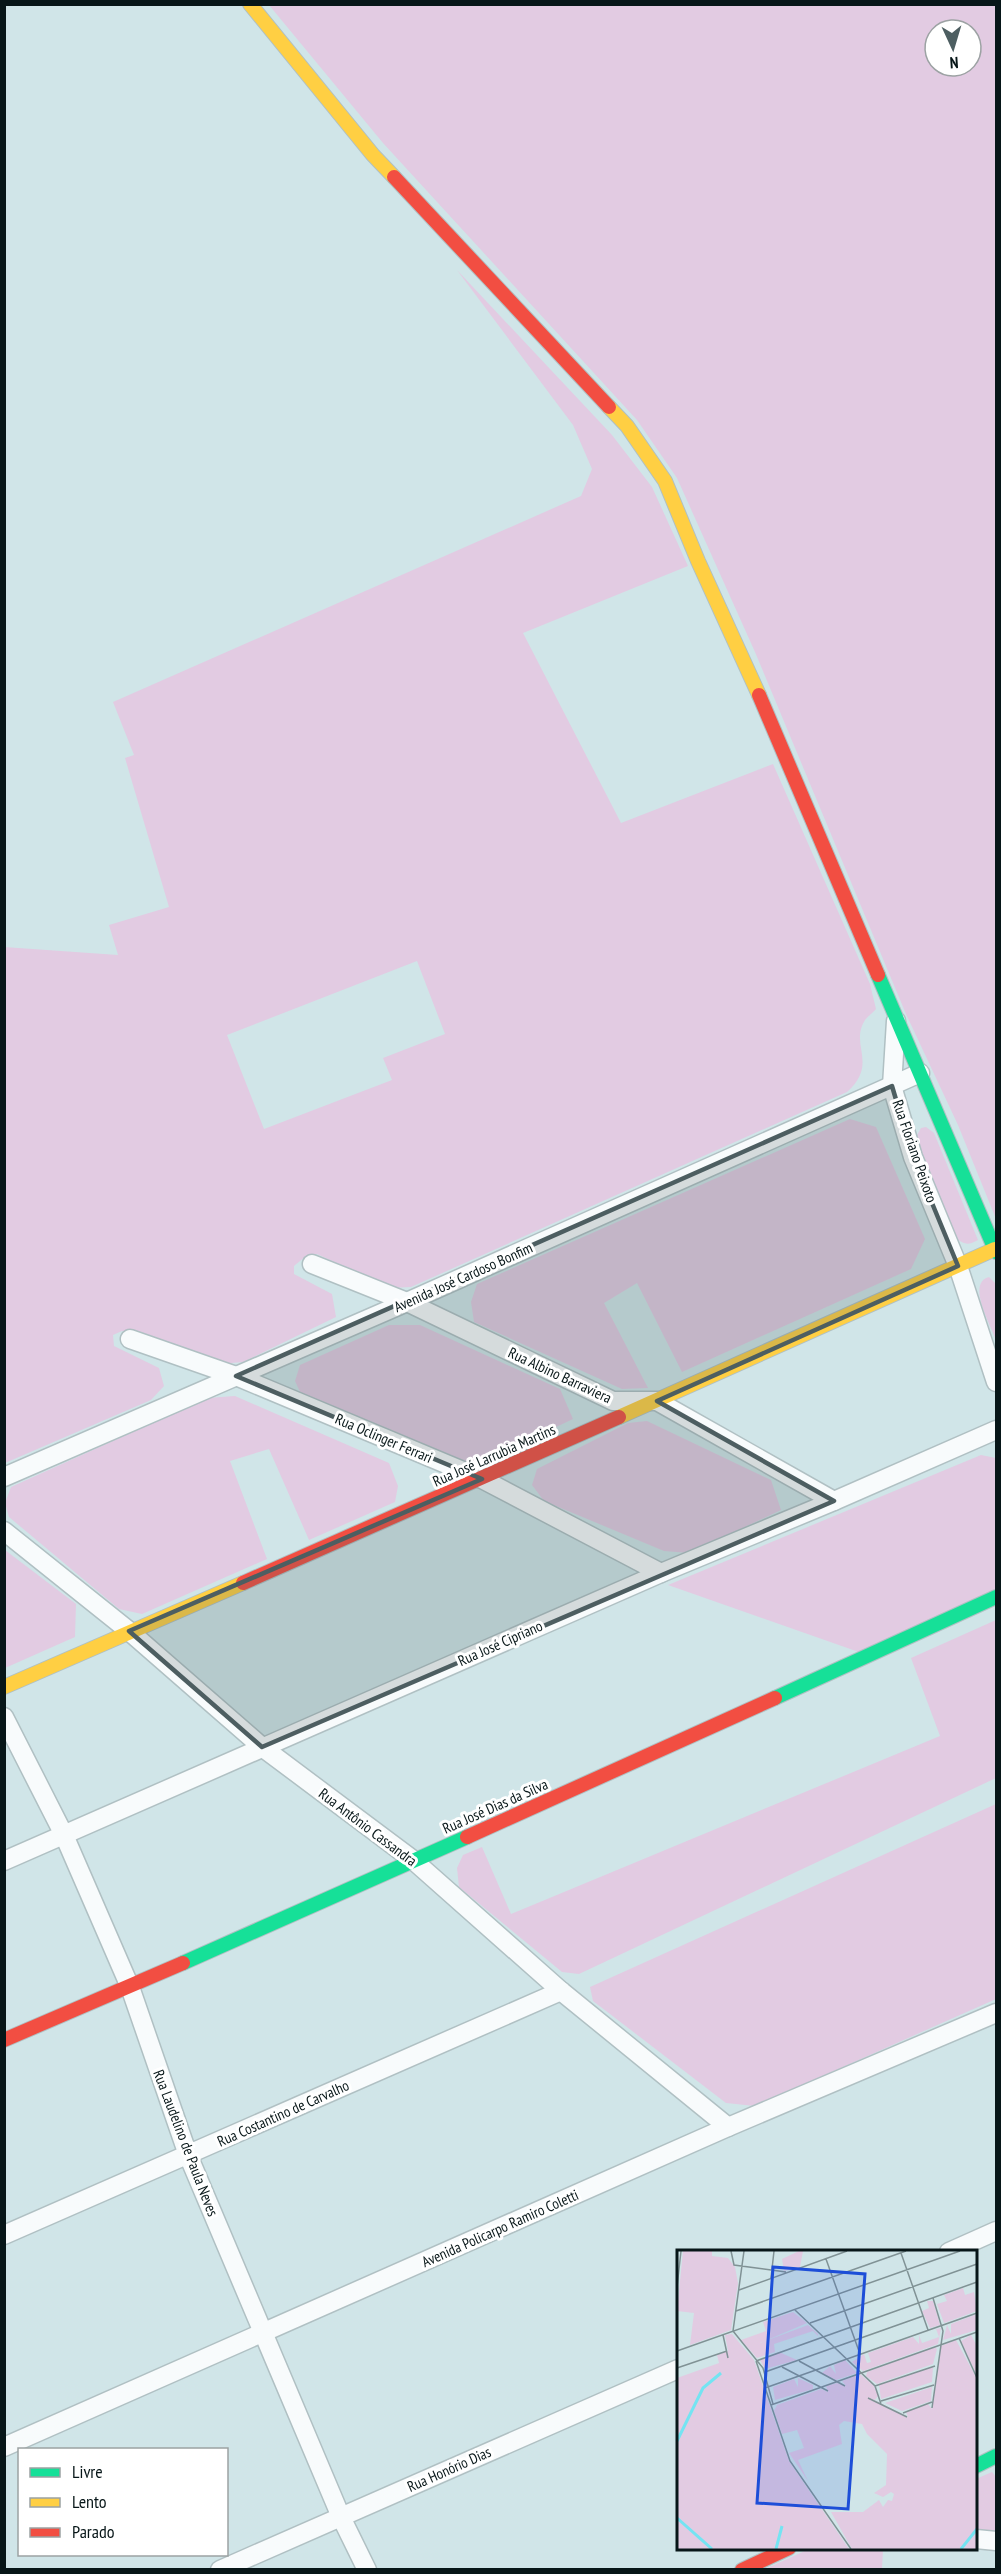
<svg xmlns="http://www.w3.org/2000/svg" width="1001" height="2574" font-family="'PT Sans Narrow',sans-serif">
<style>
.green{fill:#e2cbe2;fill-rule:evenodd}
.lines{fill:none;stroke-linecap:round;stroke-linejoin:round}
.street-casing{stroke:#b0c0c3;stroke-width:21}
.fast-casing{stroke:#b0c0c3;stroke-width:16}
.slow-casing{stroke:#b0c0c3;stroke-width:16}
.jam-casing{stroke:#b0c0c3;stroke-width:16}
.street{stroke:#f8fbfc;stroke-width:18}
.fast{stroke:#16e098;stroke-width:14}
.slow{stroke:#ffcf43;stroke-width:14}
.jam{stroke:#f24e42;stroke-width:14}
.marked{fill:#4d5e61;fill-opacity:0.2;stroke:#4d5e61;stroke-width:4.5;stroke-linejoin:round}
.labels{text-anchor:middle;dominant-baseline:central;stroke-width:6;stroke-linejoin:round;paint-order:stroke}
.street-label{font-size:15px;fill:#071618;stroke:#fff}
.inset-river{fill:none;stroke:#74e4f2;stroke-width:3}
.inset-road{fill:none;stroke:#809295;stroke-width:1.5}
.view{fill:#1d4ed8;fill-opacity:0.15;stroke:#1d4ed8;stroke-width:3}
.inset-edge{fill:none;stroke:#071618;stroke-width:3}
</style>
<rect width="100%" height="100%" fill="#d0e5e8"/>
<g class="green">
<path d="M 269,5 L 996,5 L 996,1219 L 958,1125 L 906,1014 L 755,652 L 677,478 L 637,420 L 383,143 ZM 935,30 L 971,30 L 971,66 L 935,66 Z"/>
<path d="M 457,270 L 612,435 L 652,487 L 688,566 L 523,633 L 621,823 L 773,764 L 870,984 L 876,1009 C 873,1013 868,1016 865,1020 C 849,1045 879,1063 847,1092 L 411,1287 L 390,1288 L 317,1254 L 306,1256 L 294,1266 L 294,1274 L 332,1294 L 336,1317 L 243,1362 L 219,1364 L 141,1332 L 122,1331 L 113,1335 L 114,1346 L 159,1368 L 164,1386 L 151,1400 L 5,1463 L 4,947 L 118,955 L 109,925 L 169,907 L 125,758 L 134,755 L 113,702 L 581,496 L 592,469 L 573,425 ZM 417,961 L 445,1034 L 383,1058 L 392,1080 L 264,1129 L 227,1035 Z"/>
<polygon points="850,1119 876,1127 925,1239 911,1269 682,1372 637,1283 604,1303 648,1388 622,1389 474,1322 471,1302 477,1284"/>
<path d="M 926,1127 L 934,1133 L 978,1240 C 969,1245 965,1245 957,1239 L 918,1143 L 917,1135 L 921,1128 Z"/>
<path d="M 989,1277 L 996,1284 L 996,1340 C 991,1325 966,1283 989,1277 Z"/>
<polygon points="389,1325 420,1325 560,1389 573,1419 486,1460 470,1464 301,1394 295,1381 300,1365"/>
<polygon points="235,1396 389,1463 398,1486 395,1502 309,1540 269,1449 230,1461 267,1559 142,1614 119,1609 9,1517 5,1503 11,1487 208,1398"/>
<polygon points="647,1421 771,1480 781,1510 689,1553 664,1551 544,1501 532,1485 537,1469 628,1423"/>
<polygon points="981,1455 996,1458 996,1602 873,1657 668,1585"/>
<polygon points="5,1550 76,1604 75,1637 5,1668"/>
<polygon points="996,1620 996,1778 579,1974 562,1972 459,1887 457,1868 463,1855 482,1847 511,1914 940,1736 911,1658"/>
<polygon points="996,1804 996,1999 755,2106 726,2103 593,2001 590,1987"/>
<polygon points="992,2472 996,2477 996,2530 992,2533 976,2532 976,2479"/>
<polygon points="809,2549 883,2549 882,2569 763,2570"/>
</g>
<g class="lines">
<g class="street-casing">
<g id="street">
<polyline points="896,1021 892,1086 913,1157 958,1266 996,1382"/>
<polyline points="312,1264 407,1302 613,1401 657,1401 834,1501"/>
<polyline points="130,1339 236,1376 482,1479 661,1573"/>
<polyline points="4,1477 407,1302 920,1073"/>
<polyline points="4,1531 129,1631 262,1747 413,1860 561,1991 728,2127"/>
<polyline points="4,1717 64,1835 130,1987 188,2155 341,2517 367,2570"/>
<polyline points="4,1861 661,1573 834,1501 996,1430"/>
<polyline points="4,2235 561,1991"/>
<polyline points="949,2252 996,2231"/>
<polyline points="4,2447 728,2127 996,2013"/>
<polyline points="976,2539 996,2541"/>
<polyline points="220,2570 678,2369"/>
</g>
</g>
<g class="fast-casing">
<g id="fast">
<polyline points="878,975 996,1252"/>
<polyline points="775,1698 996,1597"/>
<polyline points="183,1963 467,1837"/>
<polyline points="976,2466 996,2456"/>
</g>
</g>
<g class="slow-casing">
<g id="slow">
<polyline points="250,4 373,155 394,177"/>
<polyline points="609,407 627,426 665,481 698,561 759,695"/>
<polyline points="619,1417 995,1249"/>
<polyline points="4,1687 243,1583"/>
</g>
</g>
<g class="jam-casing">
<g id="jam">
<polyline points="394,177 609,407"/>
<polyline points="759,695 878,975"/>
<polyline points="243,1583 619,1417"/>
<polyline points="467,1837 775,1698"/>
<polyline points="4,2040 183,1963"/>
<polyline points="742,2570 789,2548"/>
</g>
</g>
<use href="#street" class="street"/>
<use href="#fast" class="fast"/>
<use href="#slow" class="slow"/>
<use href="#jam" class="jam"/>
</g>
<path class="marked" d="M 892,1086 L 913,1157 L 958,1266 L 657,1401 L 834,1501 L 262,1747 L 129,1631 L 482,1479 L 236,1376 Z"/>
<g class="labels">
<g class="street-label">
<text transform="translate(915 1151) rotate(71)">Rua Floriano Peixoto</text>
<text transform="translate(463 1277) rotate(-24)">Avenida José Cardoso Bonfim</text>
<text transform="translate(560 1375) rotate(25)">Rua Albino Barraviera</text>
<text transform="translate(384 1438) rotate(23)">Rua Oclinger Ferrari</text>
<text transform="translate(494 1455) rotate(-24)">Rua José Larrubia Martins</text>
<text transform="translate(500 1643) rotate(-24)">Rua José Cipriano</text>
<text transform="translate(495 1806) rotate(-24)">Rua José Dias da Silva</text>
<text transform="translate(368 1827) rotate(37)">Rua Antônio Cassandra</text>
<text transform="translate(283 2113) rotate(-24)">Rua Costantino de Carvalho</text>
<text transform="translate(186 2143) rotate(69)">Rua Laudelino de Paula Neves</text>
<text transform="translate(500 2228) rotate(-24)">Avenida Policarpo Ramiro Coletti</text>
<text transform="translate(449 2469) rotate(-24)">Rua Honório Dias</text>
</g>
</g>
<g transform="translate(677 2250)">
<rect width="300" height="300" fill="#d0e5e8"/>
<path d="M 6,1 L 35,1 L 35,6 L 51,8 L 58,17 L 61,33 L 54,80 L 13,95 L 17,63 L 0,61 ZM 122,1 L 126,1 L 123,17 L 107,21 L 105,9 ZM 286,38 L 288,45 L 297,42 L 300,61 L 267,73 L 260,54 L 270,51 L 267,45 ZM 250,51 L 256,51 L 263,75 L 253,78 L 245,61 L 252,58 ZM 116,62 L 130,73 L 83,93 L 131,75 L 141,84 L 141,86 L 136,81 L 97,94 L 98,102 L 80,108 L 64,90 L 89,81 L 86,72 ZM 300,64 L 300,80 L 266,90 L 270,75 L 274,84 L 274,74 ZM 264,78 L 261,94 L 186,121 L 175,112 L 187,104 L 190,113 L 194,112 L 191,103 L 236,87 L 242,94 L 242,85 L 245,93 L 262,87 L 259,79 ZM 55,84 L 77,110 L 112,211 L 172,299 L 0,299 L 0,128 L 42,113 L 40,105 L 51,101 L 48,85 ZM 294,85 L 300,96 L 300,126 L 284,91 ZM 279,90 L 300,129 L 300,299 L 175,299 L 154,262 L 186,262 L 202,250 L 206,257 L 211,250 L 215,251 L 217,244 L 214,242 L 206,247 L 197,243 L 209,235 L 210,204 L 190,184 L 185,174 L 167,171 L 162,175 L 165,194 L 121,210 L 131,231 L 112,203 L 127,198 L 120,180 L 105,184 L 97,161 L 100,155 L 144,139 L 151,142 L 149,136 L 160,133 L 169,136 L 165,131 L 183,124 L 197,136 L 201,146 L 198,150 L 191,147 L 231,167 L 229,162 L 251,154 L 255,159 L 264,96 ZM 257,97 L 260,99 L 256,114 L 200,134 L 189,126 L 190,122 ZM 102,102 L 120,110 L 88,119 L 83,110 ZM 168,110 L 180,123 L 159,130 L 145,123 L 153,116 L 159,124 L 157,115 ZM 256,117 L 255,132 L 204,149 L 202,135 ZM 121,128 L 136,135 L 136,139 L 98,150 L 96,137 L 117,129 L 121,137 ZM 255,137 L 254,151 L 225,161 L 208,153 Z" fill="#e2cbe2"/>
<path class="inset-river" d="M 0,191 L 26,138 L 44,123M 0,268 L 35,299M 99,299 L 105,276M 284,299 L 300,279"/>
<path class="inset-road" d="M 54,1 L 57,15 L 109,22M 67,1 L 56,81 L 86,118 L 96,154M 224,3 L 251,80M 149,9 L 183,104M 94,28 L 97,1M 0,37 L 4,1M 62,40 L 170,1M 118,60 L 198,136 L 204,154M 59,61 L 229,1M 133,73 L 300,14M 46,85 L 51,108M 282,88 L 300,128M 0,101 L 283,1M 79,111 L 300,32M 79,111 L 113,211 L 174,299M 122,111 L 168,136M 105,117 L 151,141M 0,118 L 50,101M 88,122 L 246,66M 198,136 L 258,116M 88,138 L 300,63M 191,148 L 230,167M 204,151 L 257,135M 94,155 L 300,82M 255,158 L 266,81 L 256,48M 226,163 L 255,152"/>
<path class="view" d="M 96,17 L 188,24 L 171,259 L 80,253 Z"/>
<rect width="300" height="300" class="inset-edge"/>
</g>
<rect width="1001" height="2574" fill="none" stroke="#071618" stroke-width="12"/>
<rect x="18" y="2448" width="210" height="108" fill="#ffffff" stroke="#9ca2a3" stroke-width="1.5"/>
<rect x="30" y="2468" width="30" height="9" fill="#16e098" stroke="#9ca2a3" stroke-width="1.5"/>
<text x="72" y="2478" font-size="18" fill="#071618">Livre</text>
<rect x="30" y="2498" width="30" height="9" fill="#ffcf43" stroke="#9ca2a3" stroke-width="1.5"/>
<text x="72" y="2508" font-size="18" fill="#071618">Lento</text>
<rect x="30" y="2528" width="30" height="9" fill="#f24e42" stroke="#9ca2a3" stroke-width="1.5"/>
<text x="72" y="2538" font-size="18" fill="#071618">Parado</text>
<g transform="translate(953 48) rotate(176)"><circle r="28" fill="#ffffff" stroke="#9ca2a3" stroke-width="1.5"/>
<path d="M0-4.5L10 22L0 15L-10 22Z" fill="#4d5e61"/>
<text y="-9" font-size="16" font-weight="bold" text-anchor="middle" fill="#071618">N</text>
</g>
</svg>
